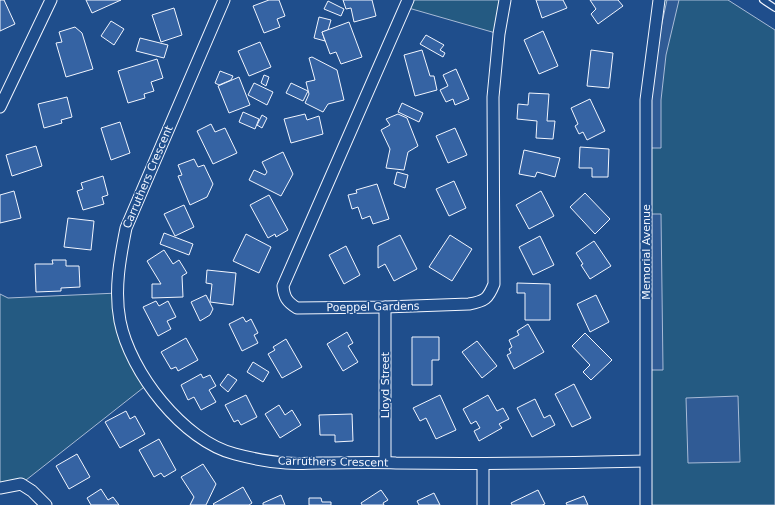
<svg xmlns="http://www.w3.org/2000/svg" width="775" height="505" font-family="'DejaVu Sans',sans-serif">
<style>
.green{fill:#245a82;stroke:#a8bbd7}
.parking{fill:#305b95;stroke:#a8bbd7}
.building{fill:#3563a3;stroke:#f2f6ff}
.lines{fill:none;stroke-linecap:round;stroke-linejoin:round}
.service-casing{stroke:#f2f6ff;stroke-width:8}
.minor-casing{stroke:#f2f6ff;stroke-width:13}
.service{stroke:#1f4e8c;stroke-width:5.5}
.minor{stroke:#1f4e8c;stroke-width:11}
.labels{text-anchor:middle;dominant-baseline:central;stroke-width:3;stroke-linejoin:round;paint-order:stroke}
.street-label{font-size:11px;fill:#f2f6ff;stroke:#1f4e8c}
</style>
<rect width="100%" height="100%" fill="#1f4e8c"/>
<g class="green">
<polygon points="408,0 505,0 499,34 405,7"/>
<polygon points="659,0 728,0 775,30 775,505 646,505 646,100"/>
<polygon points="118,293 120,323 148,384 21,484 0,484 0,294 8,298"/>
</g>
<g class="parking">
<polygon points="667,0 679,0 666,55 661,100 661,148 649,148 649,100 655,55"/>
<polygon points="649,214 661,214 663,370 650,370"/>
<polygon points="738,396 740,462 688,463 686,398"/>
</g>
<g class="building">
<polygon points="0,0 4,0 15,24 0,31"/>
<polygon points="86,0 121,0 92,13"/>
<polygon points="269,0 279,0 285,16 277,19 280,27 264,33 253,6"/>
<polygon points="343,0 372,0 376,16 354,22 351,8 346,9"/>
<polygon points="536,0 563,0 567,8 542,18"/>
<polygon points="590,0 618,0 623,6 598,24 591,14 596,9"/>
<polygon points="328,1 344,9 341,16 324,9"/>
<polygon points="174,8 182,35 161,42 152,15"/>
<polygon points="319,17 331,20 328,30 322,32 325,41 314,38"/>
<polygon points="111,21 124,29 114,45 101,36"/>
<polygon points="349,22 362,57 341,64 336,52 330,54 322,32"/>
<polygon points="75,27 82,33 93,69 66,77 56,43 62,42 59,32"/>
<polygon points="543,31 558,66 539,74 524,40"/>
<polygon points="426,35 444,45 440,50 445,53 443,57 420,44"/>
<polygon points="140,38 168,45 164,58 136,51"/>
<polygon points="260,42 271,67 249,76 238,51"/>
<polygon points="422,50 430,76 434,76 437,90 415,96 404,55"/>
<polygon points="591,50 613,53 609,88 587,86"/>
<polygon points="312,57 337,70 344,100 328,104 323,112 305,103 309,94 306,82 315,80 309,58"/>
<polygon points="157,59 163,78 151,82 154,91 144,94 145,98 128,103 118,71"/>
<polygon points="456,69 469,99 455,105 453,99 446,102 440,90 448,86 443,75"/>
<polygon points="220,71 233,76 231,80 219,85 215,83"/>
<polygon points="264,75 269,77 266,86 261,83"/>
<polygon points="239,77 250,105 229,113 218,86"/>
<polygon points="254,83 273,92 267,105 248,95"/>
<polygon points="291,83 308,91 303,101 286,93"/>
<polygon points="529,93 549,94 547,121 555,121 553,139 536,138 537,121 517,119 518,104 528,105"/>
<polygon points="67,97 72,117 61,120 62,123 44,128 38,104"/>
<polygon points="590,99 605,131 587,140 583,132 579,134 575,126 578,124 571,108"/>
<polygon points="402,103 423,113 419,122 398,112"/>
<polygon points="243,112 259,119 255,129 239,122"/>
<polygon points="305,114 307,120 319,116 323,134 291,143 284,119"/>
<polygon points="398,114 407,118 418,146 408,152 404,170 386,168 390,149 381,130 390,125 386,119"/>
<polygon points="262,115 267,118 262,128 257,125"/>
<polygon points="120,122 130,153 111,160 101,128"/>
<polygon points="211,124 215,132 225,128 237,153 213,164 197,131"/>
<polygon points="455,128 467,155 448,163 436,136"/>
<polygon points="36,146 42,166 12,176 6,155"/>
<polygon points="580,147 609,149 608,177 592,177 592,168 579,168"/>
<polygon points="524,150 560,158 555,177 537,172 535,177 519,174"/>
<polygon points="283,152 293,174 281,196 249,180 254,170 265,175 267,172 262,162"/>
<polygon points="194,159 198,167 204,165 213,184 207,197 190,205 178,176 182,175 178,165"/>
<polygon points="397,172 408,175 405,188 394,184"/>
<polygon points="103,176 108,195 102,197 104,204 83,210 77,191 83,189 81,183"/>
<polygon points="454,181 466,208 449,216 436,189"/>
<polygon points="377,184 389,219 373,224 370,216 362,219 358,207 352,209 348,195 357,193 356,190"/>
<polygon points="14,191 21,218 0,223 0,195"/>
<polygon points="541,191 554,216 529,229 516,205"/>
<polygon points="585,193 610,219 595,234 570,207"/>
<polygon points="269,195 288,230 276,237 275,234 268,238 250,205"/>
<polygon points="184,205 194,227 175,236 164,214"/>
<polygon points="68,218 94,221 91,250 64,247"/>
<polygon points="164,233 193,244 189,255 160,244"/>
<polygon points="246,234 271,247 259,273 233,261"/>
<polygon points="400,235 417,269 394,281 385,264 378,268 378,246"/>
<polygon points="450,235 472,249 452,281 429,267"/>
<polygon points="540,236 554,265 533,275 519,247"/>
<polygon points="594,241 611,266 590,279 581,265 583,264 576,253"/>
<polygon points="346,246 360,275 344,284 329,255"/>
<polygon points="164,250 173,264 179,260 187,273 182,276 183,297 152,298 152,284 161,284 147,261"/>
<polygon points="52,260 66,260 66,266 79,266 80,287 61,288 61,291 36,292 35,264 53,264"/>
<polygon points="207,270 236,273 233,305 210,302 212,284 206,283"/>
<polygon points="517,283 550,284 550,320 525,320 525,293 517,293"/>
<polygon points="206,295 213,309 210,315 200,321 191,302"/>
<polygon points="596,295 609,322 590,332 577,304"/>
<polygon points="156,301 159,306 168,301 176,317 167,321 171,329 158,336 143,307"/>
<polygon points="243,317 246,322 251,319 258,333 254,335 258,343 242,351 229,324"/>
<polygon points="528,324 544,352 514,369 507,355 511,353 509,349 512,347 509,340 519,335 517,331"/>
<polygon points="347,332 353,343 348,346 358,362 343,371 327,344"/>
<polygon points="585,333 612,360 591,380 583,372 590,365 572,346"/>
<polygon points="412,337 439,337 439,360 432,360 432,385 412,385"/>
<polygon points="186,338 198,360 178,371 176,367 171,369 161,352"/>
<polygon points="286,339 302,367 282,378 268,354 275,350 273,347"/>
<polygon points="477,341 497,366 482,378 462,352"/>
<polygon points="253,362 269,372 263,382 247,372"/>
<polygon points="201,374 203,378 210,375 216,386 209,390 216,402 201,410 194,397 188,400 181,385"/>
<polygon points="228,374 237,380 228,392 220,385"/>
<polygon points="574,384 591,418 572,427 555,394"/>
<polygon points="246,395 257,417 241,425 238,420 234,422 225,405"/>
<polygon points="440,395 456,430 436,439 426,418 420,421 413,408"/>
<polygon points="488,395 497,411 503,408 509,419 499,424 502,428 479,441 474,431 480,428 476,421 471,424 463,409"/>
<polygon points="535,399 544,418 550,415 555,425 532,437 517,408"/>
<polygon points="279,405 285,415 292,410 301,425 280,438 265,414"/>
<polygon points="126,411 130,419 135,416 145,434 120,448 105,422"/>
<polygon points="352,414 353,441 335,442 335,435 320,435 319,415"/>
<polygon points="159,439 176,470 164,477 161,473 154,477 139,450"/>
<polygon points="77,454 90,477 69,489 56,466"/>
<polygon points="203,464 216,484 206,505 190,505 194,497 181,477"/>
<polygon points="243,487 252,503 249,505 214,505 213,504"/>
<polygon points="101,489 108,500 113,497 119,505 91,505 87,498"/>
<polygon points="381,490 388,500 383,503 384,505 362,505 361,503"/>
<polygon points="538,490 545,504 542,505 512,505 511,503"/>
<polygon points="434,493 440,505 419,505 417,501"/>
<polygon points="281,495 285,505 263,505 263,503"/>
<polygon points="584,496 588,505 567,505 566,503"/>
<polygon points="309,498 321,498 322,502 331,502 331,505 309,505"/>
</g>
<g class="lines">
<g class="service-casing">
<polyline id="service" points="763,0 775,8"/>
</g>
<g class="minor-casing">
<g id="minor">
<path d="M 224,0 L 126,228 C 120,258 114,290 120,321 C 130,372 183,441 235,454 C 250,458 270,462 286,463 C 297,464 309,463 320,463 C 346,463 371,462 396,463 C 479,464 562,463 645,461"/>
<path d="M 408,0 L 283,286 C 284,297 287,302 297,308 L 385,307 L 469,304 C 485,301 488,299 494,284 L 493,97 L 499,34 L 505,0"/>
<polyline points="0,107 51,0"/>
<polyline points="385,462 385,307"/>
<polyline points="483,464 483,505"/>
<polyline points="0,488 21,484 32,491 46,505"/>
<polyline points="646,505 646,100 659,0"/>
</g>
</g>
<use href="#service" class="service"/>
<use href="#minor" class="minor"/>
</g>
<g class="labels">
<g class="street-label">
<text transform="translate(148 177) rotate(-67)">Carruthers Crescent</text>
<text transform="translate(646 252) rotate(-90)">Memorial Avenue</text>
<text transform="translate(373 307) rotate(-1)">Poeppel Gardens</text>
<text transform="translate(385 385) rotate(-90)">Lloyd Street</text>
<text transform="translate(333 462) rotate(1)">Carruthers Crescent</text>
</g>
</g>
</svg>
